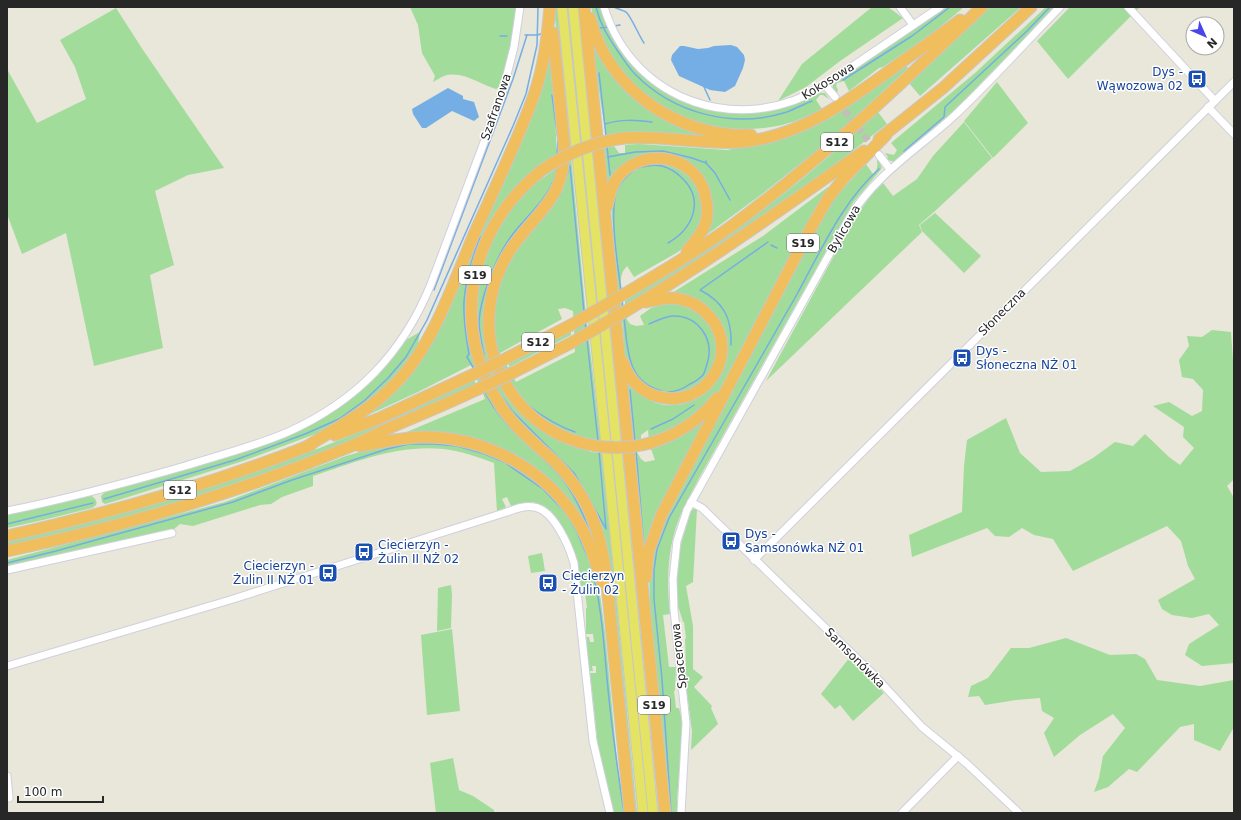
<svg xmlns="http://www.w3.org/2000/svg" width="1241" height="820" font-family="'DejaVu Sans',sans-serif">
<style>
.green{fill:#a2dc9a;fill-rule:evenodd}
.water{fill:#74aee4}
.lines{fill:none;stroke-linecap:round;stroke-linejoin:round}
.stream{stroke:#74aee4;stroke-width:1.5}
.minor-tunnel{stroke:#c2c0b6;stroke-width:7;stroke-dasharray:7 3.5;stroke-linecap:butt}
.minor-casing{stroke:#d0cfdf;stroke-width:9}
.major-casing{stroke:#c7c7c7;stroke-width:11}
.highway-casing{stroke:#c7c7c7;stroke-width:13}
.minor{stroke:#fff;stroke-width:7}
.major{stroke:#e5e363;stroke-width:9}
.highway{stroke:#f1be5d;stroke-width:11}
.highway-bridge-casing{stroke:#c7c7c7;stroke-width:13;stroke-linecap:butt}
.highway-bridge{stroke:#f1be5d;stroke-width:11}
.labels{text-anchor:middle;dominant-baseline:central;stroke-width:3;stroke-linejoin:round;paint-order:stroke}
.shield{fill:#fff;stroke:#686868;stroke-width:1}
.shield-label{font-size:11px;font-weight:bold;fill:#272727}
.transit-label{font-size:12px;fill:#164399;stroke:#fff;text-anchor:start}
.street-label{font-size:12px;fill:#272727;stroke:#fff}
</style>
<rect width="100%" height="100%" fill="#e9e6da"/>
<g class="green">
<path d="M 410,7 L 517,7 L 513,36 L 501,86 L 496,89 C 480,85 463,70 444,76 C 441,77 437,80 433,82 L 435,76 L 422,53 L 418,25 Z"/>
<path d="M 554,7 L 557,7 L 560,40 L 585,305 L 601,444 L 571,436 L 539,418 L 510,385 L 496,355 L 492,319 L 502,273 L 515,250 L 547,212 L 567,140 ZM 565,308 L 573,311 L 575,352 L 516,382 L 500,353 L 562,319 L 558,309 Z"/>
<polygon points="566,7 569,7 650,813 646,813"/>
<path d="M 591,7 L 600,7 C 605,25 614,41 626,55 C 666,108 733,127 796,104 C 804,101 813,97 820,93 L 825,93 L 829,99 L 823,95 L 820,95 L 816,100 L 822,109 C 808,116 793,123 777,126 C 741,133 704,128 671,113 C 664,109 657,103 651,98 C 635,86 620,72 609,55 C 601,42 595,22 591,7 Z"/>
<polygon points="872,7 888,7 903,18 840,61 806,87 778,101 802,64"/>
<polygon points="947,7 964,7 934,32 883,67 879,68 849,91 844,81 837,83 836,86 838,90 837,93 835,90 833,91 833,84 835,81"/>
<polygon points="990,7 1021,7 920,96 909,83"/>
<polygon points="1046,7 1055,7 956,109 894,162 886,159 888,157 885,153 894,155 897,150 891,143 975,73"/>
<polygon points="1070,7 1140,7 1068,79 1037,41"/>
<polygon points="116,8 143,50 224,168 188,175 155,191 174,265 150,275 163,348 94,366 66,233 22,254 7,214 7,69 37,123 86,99 75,67 60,40"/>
<polygon points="590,32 622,86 637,101 655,114 721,137 634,132 606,136"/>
<polygon points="551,43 557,155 480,244 474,260 468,291 467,306 484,386 490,400 505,421 562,475 580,500 600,555 581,522 508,453 402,434 485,399 471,365 418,392 368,415 366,413 424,351"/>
<polygon points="906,65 908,68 829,141 762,194 705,236 710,221 712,203 709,189 703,178 649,154 607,188 602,148 614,146 619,153 625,153 625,145 639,144 727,150 782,139 806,130 834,116"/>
<polygon points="997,82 1028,123 993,158 964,121"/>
<path d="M 878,112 L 887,124 C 851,152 816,181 778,206 C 728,241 677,273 625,305 L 625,301 C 688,263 750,222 807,175 C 831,155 854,133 878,112 Z"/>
<polygon points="964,122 992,158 935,211 919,225 922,232 766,381 854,219 872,194 883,183 893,196 917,179 933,156"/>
<path d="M 877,157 L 882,168 L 853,203 L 699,478 C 690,496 679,514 674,534 C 667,560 667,587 670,614 L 663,615 L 669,667 L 676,667 L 675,690 L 674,691 L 676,708 L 679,708 L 682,719 L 683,730 L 677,799 L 678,813 L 669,813 L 659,694 L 650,609 L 649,567 L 662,525 L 825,212 L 836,196 L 866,164 L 873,174 C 879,169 877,164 877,157 Z"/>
<path d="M 650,163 L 673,165 L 684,172 L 694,181 L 702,199 L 703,217 L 690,242 L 678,252 L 634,277 L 627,266 C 625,269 623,270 622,274 C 618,286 622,314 630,324 L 636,326 L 644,325 L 640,316 L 651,308 L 664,304 L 674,303 L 682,304 L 703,314 L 714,331 L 718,355 L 711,372 L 697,387 L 679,395 L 649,390 L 629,369 L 624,353 L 623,327 L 617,287 L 611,203 L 618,182 L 629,171 Z"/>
<polygon points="560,166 555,185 512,242 486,303 508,394 581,448 591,452 602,453 637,813 634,813 596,515 512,416 497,393 481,354 476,300 480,270 490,243 508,211 534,184"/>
<path d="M 828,187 L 830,190 L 718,393 L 702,412 L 649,441 L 648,430 L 641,435 L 641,442 L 631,444 L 626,384 C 634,386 644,398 654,402 C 675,411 705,400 717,381 C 719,377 721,371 722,366 C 725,357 723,343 723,332 L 672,293 L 763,236 Z"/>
<polygon points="935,213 981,256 964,273 922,231 920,225"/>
<polygon points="1212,330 1231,332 1234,376 1234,479 1227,486 1234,498 1234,663 1202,666 1185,655 1189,644 1219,625 1209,614 1192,618 1172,615 1162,609 1158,600 1195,579 1188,566 1181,541 1167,526 1073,571 1053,539 1034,535 1022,528 1009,537 995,536 987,528 912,557 909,535 962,512 964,466 967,440 1006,418 1020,453 1041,472 1070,471 1093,458 1115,442 1133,446 1145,434 1169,457 1180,465 1194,448 1183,437 1184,427 1153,406 1169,402 1192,416 1202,411 1203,390 1193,379 1182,377 1179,360 1189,346 1187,336 1202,337"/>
<polygon points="571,331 571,335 509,367 509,364"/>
<polygon points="420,332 417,351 385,389 343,421 318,433 243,461 112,502 105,504 102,502 101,496 106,491 196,467 272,442 339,407 355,396 377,376 404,341"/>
<path d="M 474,380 L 476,384 C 427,406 379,429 329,449 C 224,490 117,522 7,546 L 7,542 C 130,514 253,477 369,428 C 405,413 439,397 474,380 Z"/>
<path d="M 710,413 L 644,561 L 633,453 L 637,452 L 641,459 L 645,462 L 655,460 L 651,449 C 675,443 693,429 710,413 Z"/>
<path d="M 412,440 L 456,442 L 508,461 L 548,490 L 573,521 L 594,567 L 599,587 L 605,633 L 618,771 L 626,813 L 614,813 L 598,747 L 590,673 L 596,673 L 596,666 L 592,666 L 593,671 L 589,671 L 586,637 L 589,637 L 590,642 L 594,642 L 593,634 L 586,634 L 586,608 L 587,608 L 585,591 L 583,591 L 561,526 L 552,512 L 544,506 L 533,502 L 511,506 L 507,497 L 502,499 L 506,507 L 497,512 L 494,463 C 478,457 461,451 444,449 C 398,444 355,462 313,476 L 313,486 L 282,497 L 271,504 L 260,505 L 193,526 L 180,524 L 174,529 L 7,567 L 7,560 L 225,502 L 346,456 L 384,445 Z"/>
<path d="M 90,495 C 94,497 99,502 95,506 L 92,508 L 43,520 L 7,528 L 7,515 Z"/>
<polygon points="695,508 697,509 693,582 686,586 693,626 693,669 703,677 694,687 712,706 711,708 718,724 691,750 692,731 684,671 686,669 685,639 686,638 684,622 683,622 679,609 676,608 678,554 691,511"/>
<polygon points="542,553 545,571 531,573 528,556"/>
<polygon points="451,585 452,595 451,628 437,631 438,588"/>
<polygon points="452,629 460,711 427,715 421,635"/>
<polygon points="1066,638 1110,655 1136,654 1145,659 1157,680 1200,686 1234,680 1234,727 1220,751 1194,740 1194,724 1180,727 1137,772 1129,769 1108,787 1094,792 1099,778 1103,756 1125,728 1113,714 1080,735 1054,757 1044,733 1054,718 1042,711 1040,698 1016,700 985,705 979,696 968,697 971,686 988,678 1011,648 1029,648"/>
<polygon points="850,657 884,693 853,721 840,705 835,709 821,694"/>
<polygon points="453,758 459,790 473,796 494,810 494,813 436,813 430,763"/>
</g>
<g class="water">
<polygon points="731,45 737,47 744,55 745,60 743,68 735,86 725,92 710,90 679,76 671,60 672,55 680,46 684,46 698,49 708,48 714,46"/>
<polygon points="448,88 463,96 463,99 474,102 479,117 474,121 452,111 426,128 422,128 413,114 412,109"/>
</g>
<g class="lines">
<g class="stream">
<path d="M 596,7 C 600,25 609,38 619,53 C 624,60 629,68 635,74 C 674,114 734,129 787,112 C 795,109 804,104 812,101"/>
<path d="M 614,7 C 618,9 622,10 626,12 C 631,16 639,36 644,43"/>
<polyline points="614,26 620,25"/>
<polyline points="598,28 610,27"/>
<polyline points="525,35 537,35 541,34"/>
<polyline points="500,36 507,36"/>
<polyline points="599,73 606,136"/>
<polyline points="843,80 912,36 950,7"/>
<polyline points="704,87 710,100"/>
<polyline points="552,95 558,140 557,155"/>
<path d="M 605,124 C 621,119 635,120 652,122"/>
<polyline points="607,146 610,175"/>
<polyline points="904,151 944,117 945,107 1027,31 1050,7"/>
<polyline points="608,157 635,152 663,151 692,158 706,163"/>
<polyline points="706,161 706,163 715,173 730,200"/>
<polyline points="570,166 584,312"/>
<path d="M 638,168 C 645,166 655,164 662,166 C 669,168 676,172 681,177 C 705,199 694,228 668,243"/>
<polyline points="567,175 569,166"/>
<polyline points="550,209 560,194"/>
<polyline points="771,245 777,248"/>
<polyline points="837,249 841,249"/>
<polyline points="434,290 513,79 527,35"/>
<path d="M 621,290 C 618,268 608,206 618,188 C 621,181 628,175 634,170"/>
<polyline points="622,300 623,308"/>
<path d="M 624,318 C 628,349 626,382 662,391"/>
<polyline points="585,322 586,330"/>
<path d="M 649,324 C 656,321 664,317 672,316 C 698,315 715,339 707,364 C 706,367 705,372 703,375 C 699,379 695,382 690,384 C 683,389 676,392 668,392"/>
<polyline points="587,339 598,441"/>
<path d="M 731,345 C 732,319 724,302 700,290 L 768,242"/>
<path d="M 484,355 C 482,345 479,333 479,322 C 480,299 495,260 508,241 C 523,217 555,197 557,165"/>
<path d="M 474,369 L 467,357 L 469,354 C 466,337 463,319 464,301 C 466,279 472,258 480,237"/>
<path d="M 484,390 C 503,430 534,446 561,477 C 574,493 582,512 590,531"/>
<polyline points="630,390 635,442"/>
<polyline points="502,397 512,411 574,473 581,485"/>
<path d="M 529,406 C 543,417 558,426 575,432"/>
<polyline points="651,429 673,419 694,405"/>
<polyline points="636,451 644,547"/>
<polyline points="586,493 606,529 599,451"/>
<polyline points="104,499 235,460 305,434 339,419 364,401 388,378 406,357 427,320 513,126 526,94 537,45 538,7"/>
<polyline points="568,516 577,532 588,558"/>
<polyline points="7,524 93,503"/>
<polyline points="7,563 56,551 233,502 292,480 387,449 409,444 434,444 457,446 485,454 504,462 543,489 566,513"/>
<path d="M 591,565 C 602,605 604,648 608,689 C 612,731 618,772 624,813"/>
<path d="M 671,813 L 662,679 L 654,599 L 654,570 L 657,549 L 669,518 C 711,444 754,370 796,296 C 820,253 841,203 879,169"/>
</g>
<polyline class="minor-tunnel" points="838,102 876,151"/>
<g class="minor-casing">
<g id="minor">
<path d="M 604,7 C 633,103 742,138 825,85 L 940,7"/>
<polyline points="900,7 913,25"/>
<polyline points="1128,7 1215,101"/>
<polyline points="825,85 835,97"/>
<polyline points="1208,107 1234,134"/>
<polyline points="879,155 890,169"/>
<polyline points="691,502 702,508 874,675 922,727 966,763 1019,813"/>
<path d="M 7,511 C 67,499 126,483 185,466 C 220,455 256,446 288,432 C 357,401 403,353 431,284 L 502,94 L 514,47 L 520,7"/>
<polyline points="754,560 1234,82"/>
<polyline points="7,570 172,533"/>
<path d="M 7,666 L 230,600 L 507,512 C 515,509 525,505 534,507 C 554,510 569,546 574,563 L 593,741 L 610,813"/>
<polyline points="7,776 9,798"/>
<path d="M 681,813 L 686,723 L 674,610 L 673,579 L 677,541 L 687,510 L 850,217 C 876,174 918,149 954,116 C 991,81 1025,43 1060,7"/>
<polyline points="902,813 958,756"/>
</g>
</g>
<g class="major-casing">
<g id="major">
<polyline points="562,7 643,813"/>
<polyline points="573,7 653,813"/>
</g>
</g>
<g class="highway-casing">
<g id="highway">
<polyline points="584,7 665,813"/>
<path d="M 590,18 C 607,89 679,138 751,135"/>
<path d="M 553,33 L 564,143 C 566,198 541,207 513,246 C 485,286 480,340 505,383 C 522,413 549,434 582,443"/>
<path d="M 624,138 C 664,135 703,145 742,142 C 802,136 849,100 896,66 C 917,51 939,36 960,20"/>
<polyline points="879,139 943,88 1031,7"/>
<path d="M 542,170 C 468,229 448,328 502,408 C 517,430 538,446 557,464 C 588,496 601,532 606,575 L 630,813"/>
<path d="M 607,206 C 609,196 611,186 617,178 C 643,144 700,156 706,199 C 708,209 708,220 703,229 C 699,237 693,244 687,251"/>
<path d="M 626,293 C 662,272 699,250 733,225 C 822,159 902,83 982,7"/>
<path d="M 626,311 C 708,262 786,206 864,151"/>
<polyline points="505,359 571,325"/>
<path d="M 623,362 C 628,378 640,391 656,396 C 706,412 745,350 706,313 C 697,304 685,299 673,298 C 664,298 655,300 646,302"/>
<polyline points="512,373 571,343"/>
<polyline points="335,435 380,418 470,376"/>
<path d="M 650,443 C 677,435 700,420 717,398"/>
<path d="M 360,446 C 381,443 402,437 424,437 C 485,437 544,468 577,520 C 589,539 595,561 602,582"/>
<path d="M 306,447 C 338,427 371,410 397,382 C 434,344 454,281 475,232 C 495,188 516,144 533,98 C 544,67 547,40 550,7"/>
<path d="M 7,536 C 110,513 213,484 311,445"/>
<path d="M 7,551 C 122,527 240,492 349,447 C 362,442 374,435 387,429 C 417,416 447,404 476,390"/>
<polyline points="646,577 648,553 661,516 808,233 828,198 844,178 886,135"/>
</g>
</g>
<use href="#minor" class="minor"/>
<use href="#major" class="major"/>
<use href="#highway" class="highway"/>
<g class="highway-bridge-casing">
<g id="highway-bridge">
<path d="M 542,170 C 567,153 594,142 624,138"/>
<polyline points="571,325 626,293"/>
<polyline points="571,343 626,311"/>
<polyline points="470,376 505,359"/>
<polyline points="476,390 512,373"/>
<path d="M 582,443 C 605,449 628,449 650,443"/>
</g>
</g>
<use href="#highway-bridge" class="highway-bridge"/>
</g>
<defs>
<g id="bus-square" transform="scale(1)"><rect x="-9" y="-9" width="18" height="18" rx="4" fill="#1a4fb4" stroke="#fff"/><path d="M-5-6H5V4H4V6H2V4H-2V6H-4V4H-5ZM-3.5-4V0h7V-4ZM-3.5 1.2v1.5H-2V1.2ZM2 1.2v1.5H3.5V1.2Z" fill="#fff"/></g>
</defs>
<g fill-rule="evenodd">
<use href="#bus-square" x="1197" y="79"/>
<use href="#bus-square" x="962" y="358"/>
<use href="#bus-square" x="731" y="541"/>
<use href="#bus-square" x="364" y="552"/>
<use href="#bus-square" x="328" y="573"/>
<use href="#bus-square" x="548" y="583"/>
</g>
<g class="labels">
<g class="shield">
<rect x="821" y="133" width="32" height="18" rx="3"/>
<rect x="787" y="234" width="32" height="18" rx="3"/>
<rect x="459" y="266" width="32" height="18" rx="3"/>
<rect x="522" y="333" width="32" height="18" rx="3"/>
<rect x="164" y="481" width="32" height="18" rx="3"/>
<rect x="638" y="696" width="32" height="18" rx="3"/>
</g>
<g class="shield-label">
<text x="837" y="142">S12</text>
<text x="803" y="243">S19</text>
<text x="475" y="275">S19</text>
<text x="538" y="342">S12</text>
<text x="180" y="490">S12</text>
<text x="654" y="705">S19</text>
</g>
<g class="transit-label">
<text x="1183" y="72" text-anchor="end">Dys -<tspan x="1183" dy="14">Wąwozowa 02</tspan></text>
<text x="976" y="351">Dys -<tspan x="976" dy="14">Słoneczna NŻ 01</tspan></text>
<text x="745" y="534">Dys -<tspan x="745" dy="14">Samsonówka NŻ 01</tspan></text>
<text x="378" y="545">Ciecierzyn -<tspan x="378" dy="14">Żulin II NŻ 02</tspan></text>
<text x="314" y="566" text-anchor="end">Ciecierzyn -<tspan x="314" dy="14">Żulin II NŻ 01</tspan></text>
<text x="562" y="576">Ciecierzyn<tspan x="562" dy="14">- Żulin 02</tspan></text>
</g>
<g class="street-label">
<text transform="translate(828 81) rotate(-32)">Kokosowa</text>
<text transform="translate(496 107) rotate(-71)">Szafranowa</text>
<text transform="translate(844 229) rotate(-60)">Bylicowa</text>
<text transform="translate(1002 312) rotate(-45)">Słoneczna</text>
<text transform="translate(679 656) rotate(-96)">Spacerowa</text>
<text transform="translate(855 658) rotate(45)">Samsonówka</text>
</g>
</g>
<rect width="1241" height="820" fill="none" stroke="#272727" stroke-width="16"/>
<g transform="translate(1205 36) rotate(135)"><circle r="19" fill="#ffffff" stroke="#a9a9a9"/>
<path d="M0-3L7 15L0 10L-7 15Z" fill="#4a45eb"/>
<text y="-6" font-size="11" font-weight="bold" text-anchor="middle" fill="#272727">N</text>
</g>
<path d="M18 796v6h85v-6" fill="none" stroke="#272727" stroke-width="2"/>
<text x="24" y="796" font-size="12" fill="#272727" stroke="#ffffff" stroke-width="3" paint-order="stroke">100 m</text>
</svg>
